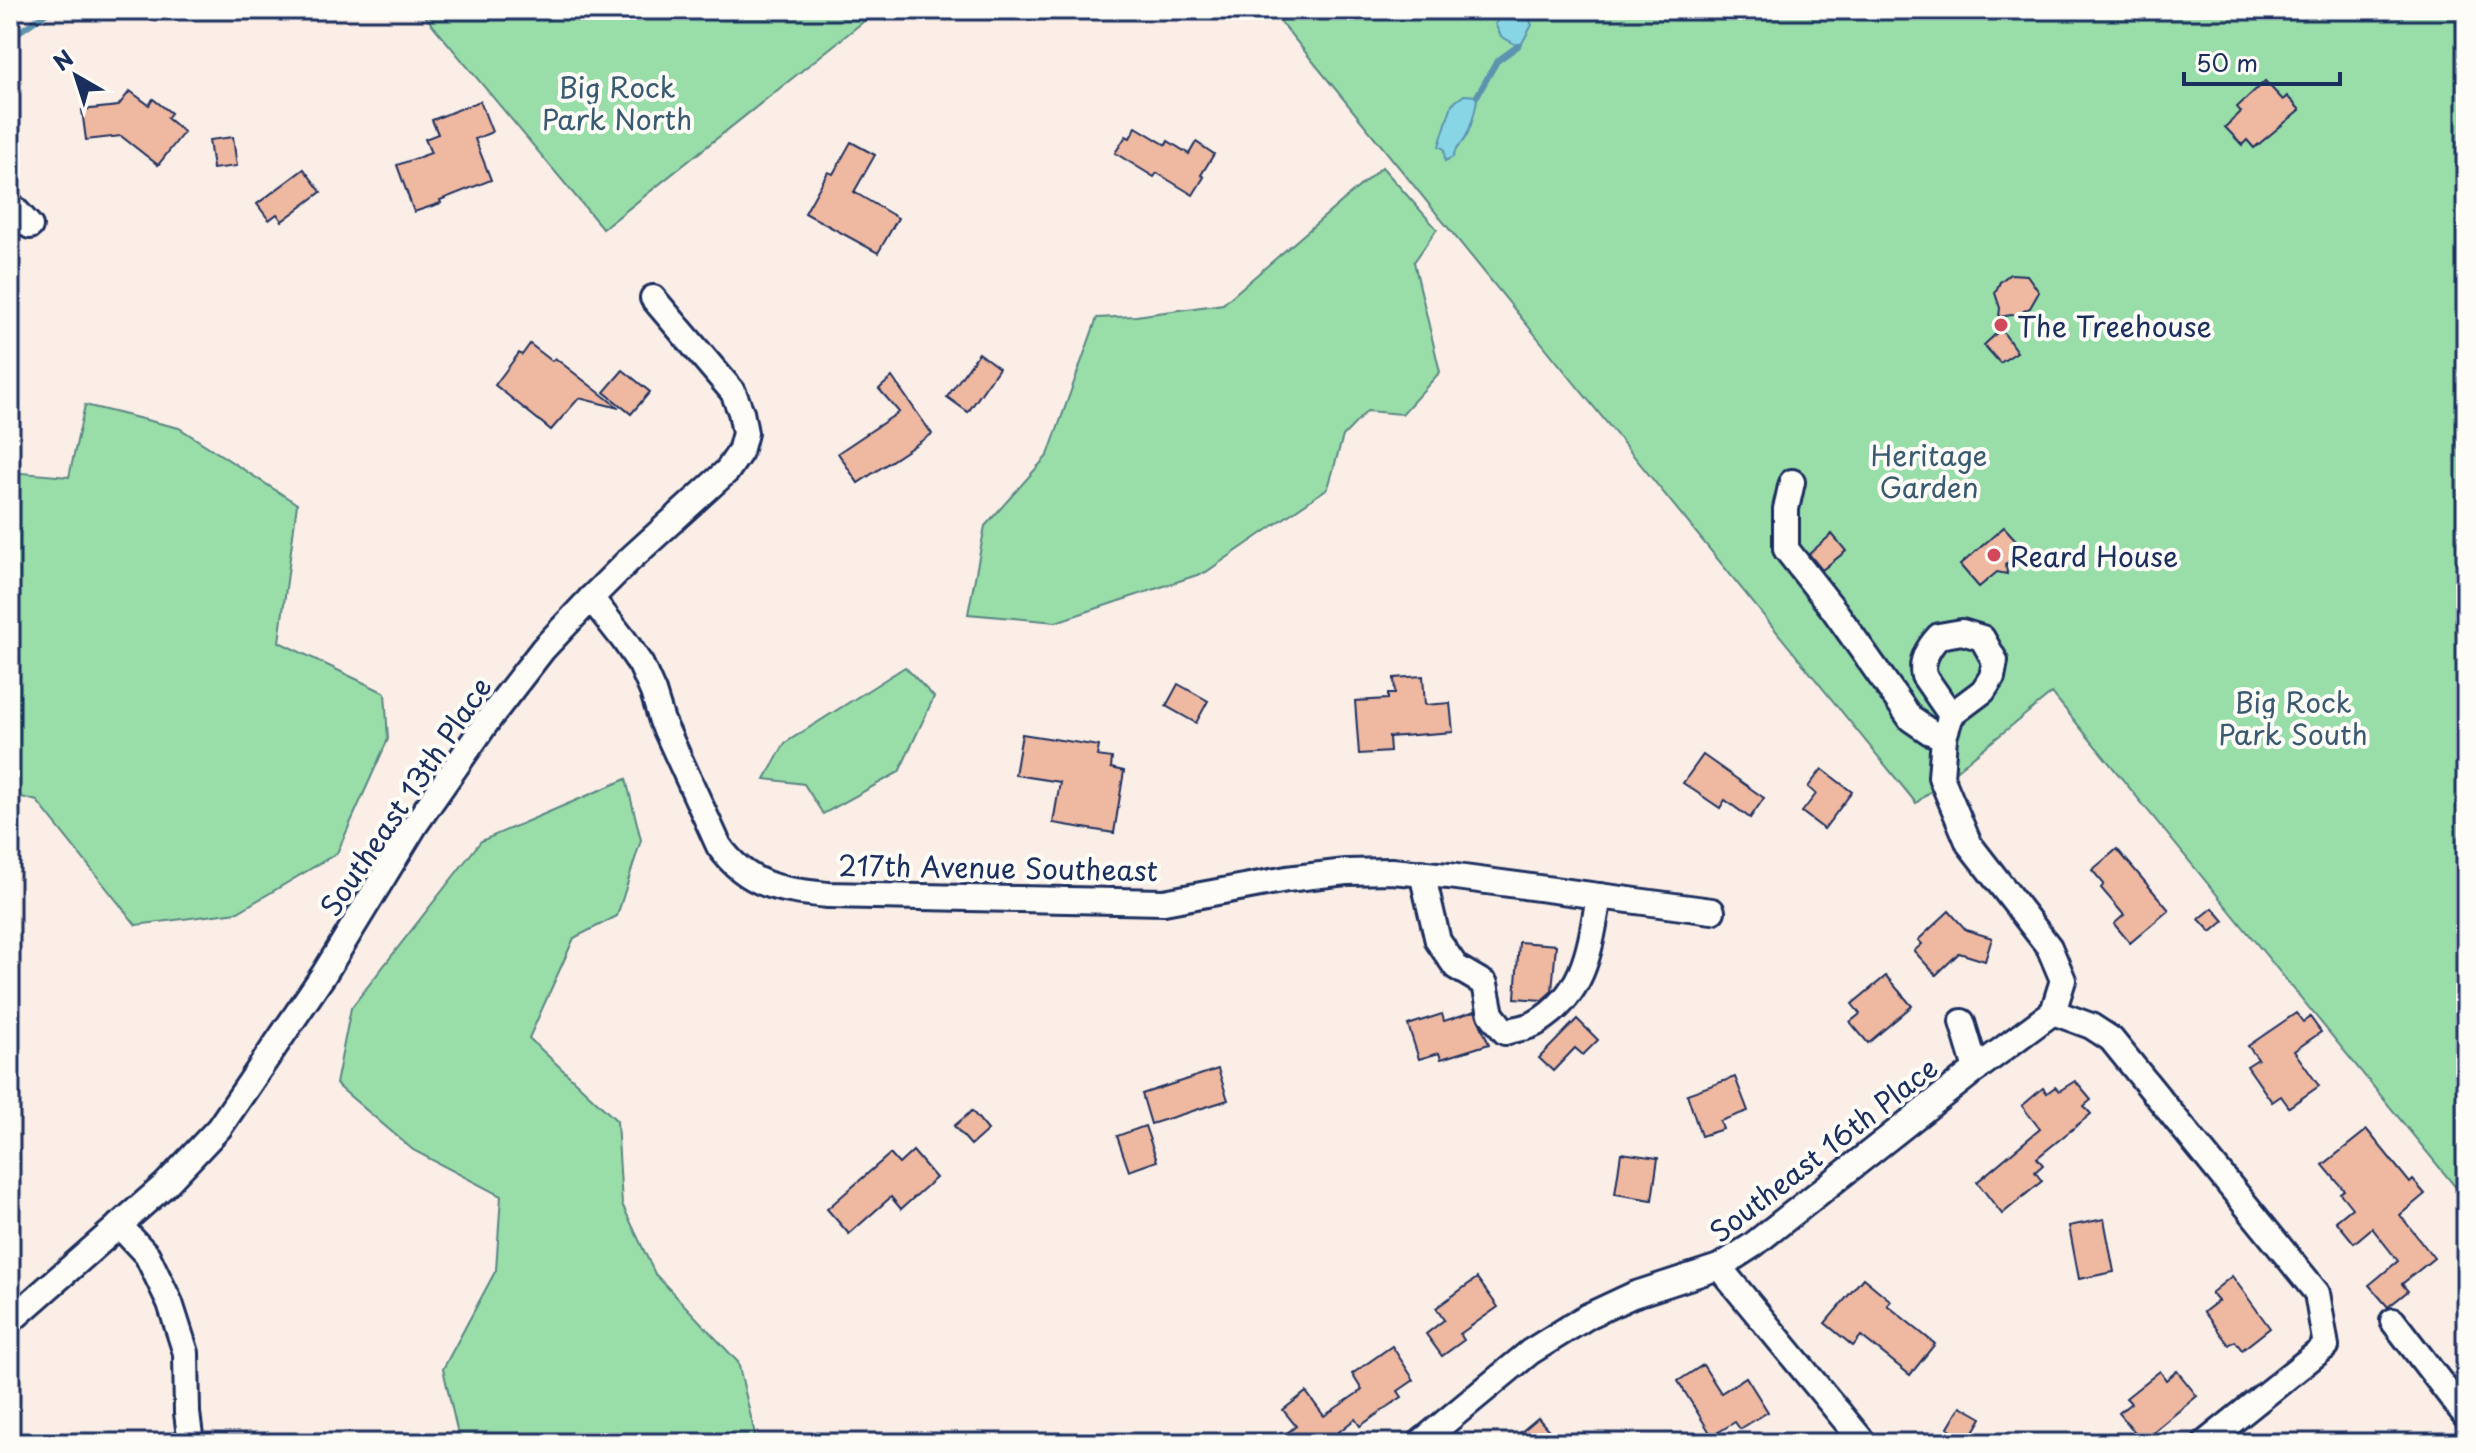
<svg xmlns="http://www.w3.org/2000/svg" width="2476" height="1453" font-family="'Playpen Sans',sans-serif">
<style>
.green{fill:#99dda9;stroke:#5a8684;stroke-width:2}
.water{fill:#87d5e5;stroke:#5c93af;stroke-width:2}
.lines{fill:none;stroke-linecap:round;stroke-linejoin:round}
.stream{stroke:#5c93af;stroke-width:6}
.building{fill:#eeb8a1;stroke:#1b2f5e;stroke-width:2}
.minor-casing{stroke:#1b2f5e;stroke-width:30}
.minor{stroke:#fdfcf7;stroke-width:24}
.poi-dot{fill:#d1495b;stroke:#fdfcf7;stroke-width:3}
.labels{text-anchor:middle;dominant-baseline:central;stroke-width:8;stroke-linejoin:round;paint-order:stroke}
.park-label{font-size:28px;fill:#3a5a71;stroke:#fdfcf7}
.poi-label{font-size:28px;fill:#1b2f5e;stroke:#fdfcf7;text-anchor:start}
.street-label{font-size:28px;fill:#1b2f5e;stroke:#fdfcf7}
</style>
<rect width="100%" height="100%" fill="#faeee6"/>
<filter id="ink" filterUnits="userSpaceOnUse"><feTurbulence type="fractalNoise" baseFrequency=".0125" numOctaves="2"/><feDisplacementMap in="SourceGraphic" scale="16" xChannelSelector="R" yChannelSelector="G"/><feConvolveMatrix kernelMatrix="1 2 1 2 8 2 1 2 1" color-interpolation-filters="sRGB"/></filter>
<g filter="url(#ink)">
<g class="green">
<polygon points="420,10 878,10 603,229"/>
<polygon points="1271,10 2466,10 2466,1200 2052,693 1916,803"/>
<polygon points="1382,167 1437,229 1414,262 1440,372 1402,414 1367,411 1343,436 1328,488 1206,572 1056,622 968,614 985,526 1048,455 1097,318 1136,316 1223,304"/>
<polygon points="85,405 179,428 297,504 279,642 385,693 388,739 337,853 238,912 136,925 37,801 10,794 10,472 69,477"/>
<polygon points="905,667 934,697 899,772 823,814 804,784 765,779 785,743"/>
<polygon points="626,779 641,840 617,916 574,938 529,1038 617,1121 622,1204 655,1274 738,1362 757,1443 460,1443 443,1369 496,1270 501,1196 413,1150 336,1084 351,1008 481,841"/>
</g>
<g class="water">
<polygon points="1510,13 1529,18 1532,25 1522,43 1518,46 1501,36 1495,24 1501,16"/>
<path d="M 1464,95 L 1477,96 C 1477,106 1470,133 1463,141 C 1457,149 1457,145 1453,157 L 1445,161 L 1444,149 L 1439,146 L 1452,104 Z"/>
</g>
<g class="lines">
<g class="stream">
<polyline points="1529,18 1532,10"/>
<polyline points="10,38 48,12 55,10"/>
<polyline points="1477,96 1497,61 1518,46"/>
</g>
</g>
<g class="building">
<polygon points="2265,81 2283,100 2287,96 2300,110 2254,148 2247,140 2242,145 2225,127 2241,112 2237,107"/>
<polygon points="130,91 149,105 153,99 171,113 167,118 184,132 158,165 121,136 86,140 82,110 118,106"/>
<polygon points="480,101 492,132 475,139 491,180 440,200 441,203 414,212 397,165 431,153 425,139 438,134 432,120"/>
<polygon points="1136,127 1166,145 1168,141 1189,154 1196,142 1214,154 1201,175 1204,177 1193,195 1157,173 1154,177 1115,153 1126,136 1130,138"/>
<polygon points="233,137 237,166 213,169 209,140"/>
<polygon points="851,142 875,155 854,192 898,218 878,253 805,213 828,172 833,174"/>
<polygon points="304,169 321,192 282,221 277,214 269,220 257,204"/>
<polygon points="2010,274 2027,275 2039,292 2030,308 2018,314 1999,317 2000,308 1995,293 2000,282"/>
<polygon points="2001,329 2017,352 2000,363 1984,345"/>
<polygon points="530,344 552,361 555,358 619,408 579,398 551,430 495,385 519,353 522,355"/>
<polygon points="979,353 999,368 968,412 947,397"/>
<polygon points="623,370 650,392 631,414 604,392"/>
<polygon points="892,377 932,434 858,483 838,453 899,412 879,389"/>
<polygon points="2004,527 2024,549 2006,564 2007,574 1997,572 1979,587 1960,565"/>
<polygon points="1832,534 1846,551 1822,570 1809,554"/>
<polygon points="1423,676 1425,705 1450,703 1453,732 1389,737 1390,752 1359,754 1355,701 1388,699 1388,694 1395,694 1394,678"/>
<polygon points="1178,684 1208,701 1196,723 1166,706"/>
<polygon points="1022,734 1099,746 1097,756 1112,758 1111,768 1124,771 1114,833 1053,823 1060,782 1015,775"/>
<polygon points="1703,755 1764,798 1750,818 1725,800 1720,808 1683,783"/>
<polygon points="1822,769 1852,792 1824,829 1802,812 1816,794 1808,787"/>
<polygon points="2117,849 2169,910 2130,943 2114,924 2124,915 2101,888 2104,884 2092,870"/>
<polygon points="2213,908 2224,921 2211,932 2199,919"/>
<polygon points="1949,911 1966,930 1992,938 1985,961 1959,953 1936,975 1914,951 1922,944 1918,940"/>
<polygon points="1519,942 1556,945 1552,991 1542,1000 1515,998"/>
<polygon points="1886,976 1912,1006 1868,1043 1850,1022 1860,1014 1852,1004"/>
<polygon points="1475,1011 1489,1044 1441,1059 1439,1053 1419,1059 1408,1025 1442,1014 1444,1021"/>
<polygon points="2296,1013 2303,1022 2310,1017 2321,1032 2294,1051 2319,1086 2289,1107 2281,1096 2272,1102 2247,1066 2258,1059 2248,1046"/>
<polygon points="1577,1019 1598,1040 1583,1055 1575,1048 1553,1071 1539,1058"/>
<polygon points="1218,1069 1228,1100 1151,1124 1142,1094"/>
<polygon points="1735,1077 1748,1111 1720,1121 1723,1129 1701,1136 1687,1094"/>
<polygon points="2075,1081 2091,1100 2084,1106 2091,1114 2037,1158 2043,1165 2035,1172 2042,1181 2002,1214 1977,1182 2040,1129 2022,1106 2043,1088 2047,1093 2055,1087 2059,1091"/>
<polygon points="972,1111 988,1130 971,1145 954,1126"/>
<polygon points="1145,1126 1157,1161 1129,1171 1117,1136"/>
<polygon points="2367,1130 2410,1183 2413,1180 2425,1194 2400,1215 2434,1258 2402,1284 2408,1291 2388,1307 2369,1285 2398,1261 2372,1228 2354,1243 2336,1221 2352,1208 2340,1193 2344,1190 2323,1165"/>
<polygon points="913,1151 936,1178 901,1209 891,1197 849,1234 827,1209 890,1154 899,1164"/>
<polygon points="1621,1153 1658,1158 1652,1200 1615,1194"/>
<polygon points="2104,1219 2114,1272 2079,1279 2069,1226"/>
<polygon points="2232,1276 2270,1328 2242,1350 2235,1341 2229,1345 2204,1312 2218,1301 2211,1293"/>
<polygon points="1477,1278 1498,1307 1460,1334 1464,1340 1442,1356 1426,1334 1444,1320 1436,1308"/>
<polygon points="1863,1278 1891,1301 1887,1305 1935,1344 1910,1375 1861,1336 1853,1346 1825,1323"/>
<polygon points="1392,1346 1414,1380 1398,1391 1402,1397 1360,1426 1355,1419 1325,1443 1274,1443 1296,1426 1283,1410 1306,1392 1324,1416 1362,1390 1352,1374"/>
<polygon points="1703,1365 1721,1393 1746,1377 1768,1412 1740,1429 1735,1422 1712,1436 1678,1381"/>
<polygon points="2160,1371 2166,1380 2177,1371 2197,1396 2142,1441 2119,1413 2131,1403 2126,1398"/>
<polygon points="1961,1406 1982,1418 1969,1440 1948,1428"/>
<polygon points="1538,1418 1560,1443 1508,1443"/>
</g>
<g class="lines">
<g class="minor-casing">
<g id="minor">
<polyline points="10,204 30,226"/>
<polyline points="1792,482 1786,509 1786,549 1834,610 1911,719 1930,732 1944,737 1941,777 1969,844 2049,947 2063,980 2053,1012 2091,1026 2111,1039 2317,1293 2326,1346 2205,1443"/>
<path d="M 591,598 L 624,640 L 641,665 L 653,692 L 662,721 L 719,846 C 748,887 781,890 828,895 L 1164,902 L 1287,879 L 1346,872 L 1391,871 L 1449,876 L 1712,911"/>
<path d="M 1944,737 L 1951,715 L 1983,691 L 1992,677 L 1995,661 L 1982,638 L 1962,632 L 1939,636 C 1929,647 1920,660 1924,676 L 1951,715"/>
<path d="M 1422,873 L 1438,941 L 1456,967 L 1485,984 L 1491,1014 L 1505,1032 C 1515,1029 1528,1028 1536,1023 C 1586,993 1590,948 1599,896"/>
<polyline points="1962,1022 1976,1069"/>
<polyline points="119,1225 147,1255 170,1303 186,1353 187,1413 191,1443"/>
<polyline points="1719,1267 1864,1443"/>
<polyline points="10,1321 165,1185 219,1128 324,974 415,825 491,716 543,649 591,598 629,560 727,471 740,452 745,433 741,412 733,392 653,298"/>
<polyline points="2393,1321 2466,1416"/>
<polyline points="1420,1443 1530,1352 1588,1316 1633,1295 1719,1267 1753,1245 1976,1069 2053,1012"/>
</g>
</g>
<use href="#minor" class="minor"/>
</g>
</g>
<g class="poi-dot">
<circle cx="2001" cy="325" r="8"/>
<circle cx="1994" cy="555" r="8"/>
</g>
<g class="labels">
<g class="park-label">
<text x="617" y="86">Big Rock<tspan x="617" dy="32">Park North</tspan></text>
<text x="1929" y="454">Heritage<tspan x="1929" dy="32">Garden</tspan></text>
<text x="2293" y="701">Big Rock<tspan x="2293" dy="32">Park South</tspan></text>
</g>
<g class="poi-label">
<text x="2017" y="325">The Treehouse</text>
<text x="2010" y="555">Reard House</text>
</g>
<g class="street-label">
<text transform="translate(405 796) rotate(-56)">Southeast 13th Place</text>
<text transform="translate(998 867) rotate(1)">217th Avenue Southeast</text>
<text transform="translate(1823 1149) rotate(-38)">Southeast 16th Place</text>
</g>
</g>
<rect width="2476" height="1453" fill="none" stroke="#fdfcf7" stroke-width="40"/>
<rect x="20" y="20" width="2436" height="1413" fill="none" stroke="#1b2f5e" stroke-width="3" filter="url(#ink)"/>
<g transform="translate(76 76) rotate(321)" stroke="#fdfcf7" stroke-width="6" paint-order="stroke">
<path d="M0-6L14 30L0 20L-14 30Z" fill="#1b2f5e"/>
<text y="-12" font-size="22" font-weight="bold" text-anchor="middle" fill="#1b2f5e">N</text>
</g>
<path d="M2184 72v12h156v-12" fill="none" stroke="#1b2f5e" stroke-width="4"/>
<text x="2196" y="72" font-size="24" fill="#1b2f5e" stroke="#fdfcf7" stroke-width="6" paint-order="stroke">50 m</text>
</svg>
